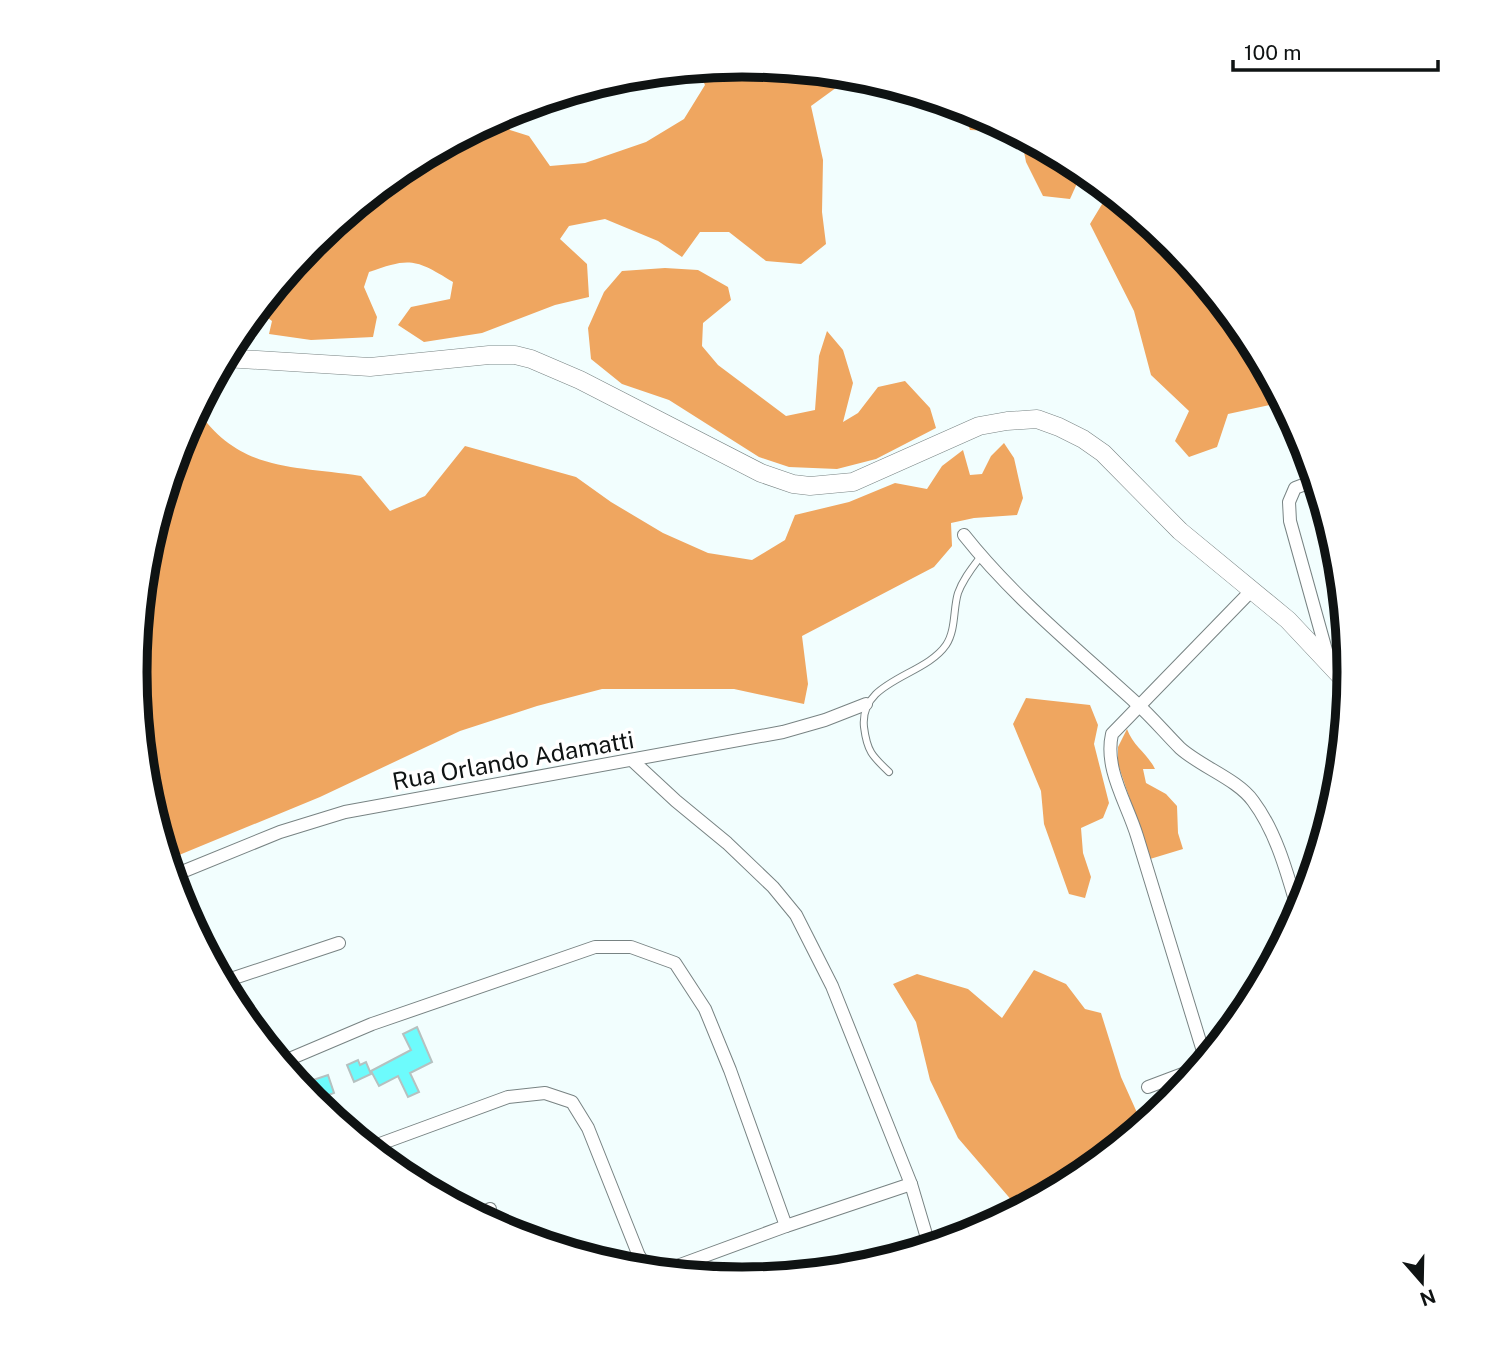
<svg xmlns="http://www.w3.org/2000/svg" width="1485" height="1345" font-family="'Public Sans',sans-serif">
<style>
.forest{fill:#efa660}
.building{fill:#6dfbfc;stroke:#b5c1c0;stroke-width:2}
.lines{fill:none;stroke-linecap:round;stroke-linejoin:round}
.lane-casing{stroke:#788383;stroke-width:8}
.street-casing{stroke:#788383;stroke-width:14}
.secondary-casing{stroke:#788383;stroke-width:19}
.lane{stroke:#fff;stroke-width:6}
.street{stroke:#fff;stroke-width:12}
.secondary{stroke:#fff;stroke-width:18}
.labels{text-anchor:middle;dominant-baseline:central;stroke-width:7;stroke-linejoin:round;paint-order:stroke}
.street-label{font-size:24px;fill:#0f1313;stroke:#fff}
.rim{fill:none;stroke:#0f1313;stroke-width:9}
</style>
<rect width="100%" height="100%" fill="#f2fefe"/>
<g class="forest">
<path d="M 743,65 L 862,77 L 844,82 L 811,106 L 823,160 L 822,212 L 826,244 L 801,264 L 766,261 L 729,232 L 700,232 L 682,257 L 658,241 L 605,219 L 569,226 L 560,239 L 587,264 L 589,297 L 555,305 L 482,333 L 424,342 L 398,325 L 411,307 L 450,299 L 453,282 C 416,259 410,257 369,272 L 364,287 L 377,317 L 373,337 L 311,340 L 269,334 L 272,321 L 257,310 L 313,242 L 405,167 L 505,113 L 510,130 L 529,136 L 550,166 L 585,163 L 646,142 L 684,119 L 705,85 L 697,69 Z"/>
<polygon points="673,72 649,83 623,77 624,76"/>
<polygon points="963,107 993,120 993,131 970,130"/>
<polygon points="1021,136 1083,170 1070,199 1043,196 1026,162"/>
<polygon points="1110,191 1173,243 1248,335 1284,402 1228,414 1217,447 1189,457 1175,441 1189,411 1151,375 1134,311 1090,224"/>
<polygon points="665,268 698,270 728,287 731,300 703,323 702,346 718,365 786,416 815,410 819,356 827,331 843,350 853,383 843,422 858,413 878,387 905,381 930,408 936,428 876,459 837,469 789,467 759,457 669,400 622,384 591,359 588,328 604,292 622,271"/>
<path d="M 197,410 C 241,473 293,465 361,476 L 390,511 L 425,496 L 465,446 L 576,477 L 611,502 L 663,533 L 708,553 L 752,560 L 785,540 L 795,515 L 849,502 L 895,483 L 927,489 L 942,466 L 963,450 L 970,475 L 982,474 L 991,456 L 1004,443 L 1014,458 L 1023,498 L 1017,515 L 974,518 L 951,523 L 952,546 L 934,567 L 802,636 L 808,684 L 804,704 L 734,689 L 602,689 L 537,706 L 460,731 L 320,797 L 167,860 L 146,791 L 135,672 L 147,554 L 181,440 Z"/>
<polygon points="1026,698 1090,705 1098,725 1094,744 1109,803 1103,818 1081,828 1083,853 1091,877 1085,898 1069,894 1044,824 1041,791 1013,724"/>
<polygon points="1345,722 1341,767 1328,752 1341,743 1340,730"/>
<path d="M 1127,729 C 1133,746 1147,753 1155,769 L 1143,769 L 1146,783 L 1166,794 L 1177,806 L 1178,833 L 1183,849 L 1150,859 L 1118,764 L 1118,747 Z"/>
<polygon points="1034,970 1066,984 1085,1009 1101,1013 1121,1077 1143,1126 1080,1178 1020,1210 958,1138 930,1080 916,1022 893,984 917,974 968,989 1002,1018"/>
</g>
<g class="building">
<polygon points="417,1027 432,1062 410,1073 419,1092 408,1097 398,1076 379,1086 371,1071 411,1050 403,1034"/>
<polygon points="358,1060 360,1065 366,1062 371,1074 354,1082 347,1065"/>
<polygon points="328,1075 334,1093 320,1098 325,1112 312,1102 298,1085"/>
</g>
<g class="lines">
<g class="lane-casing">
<path id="lane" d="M 889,772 C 872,756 867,751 864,727 C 859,680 924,677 946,645 C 956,630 953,609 958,593 C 963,579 972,568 981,556"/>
</g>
<g class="street-casing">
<g id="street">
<polyline points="1316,480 1295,488 1289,502 1290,521 1329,661"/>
<path d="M 964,535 C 1014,598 1076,648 1135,702 C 1151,716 1165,733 1180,748 C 1201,767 1237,779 1253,801 C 1277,833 1288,876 1299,914"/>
<polyline points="633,761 676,801 727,843 773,887 796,915 832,986 911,1184 930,1248"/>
<polyline points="172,876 280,832 345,812 783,732 825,720 866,704"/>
<polyline points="222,982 339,943"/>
<path d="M 1206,1061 C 1183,986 1160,911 1137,836 C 1127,803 1104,769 1112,734 L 1252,590"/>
<polyline points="280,1063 372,1024 595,947 631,947 675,963 705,1009 730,1070 786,1226"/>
<polyline points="1148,1087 1201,1067"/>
<polyline points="369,1148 508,1097 545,1093 572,1102 588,1128 645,1271"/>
<polyline points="476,1216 490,1209"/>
<polyline points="617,1267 640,1257"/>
<polyline points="661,1272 786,1226 911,1184"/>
</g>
</g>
<g class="secondary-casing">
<polyline id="secondary" points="225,358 370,367 489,355 515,355 531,359 580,380 761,473 793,484 810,486 853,482 979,426 1007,421 1037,419 1059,427 1083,439 1103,453 1180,531 1288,620 1349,685"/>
</g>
<use href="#lane" class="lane"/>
<use href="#street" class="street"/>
<use href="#secondary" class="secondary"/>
</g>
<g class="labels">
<g class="street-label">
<text transform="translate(513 760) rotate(-10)">Rua Orlando Adamatti</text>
</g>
</g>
<path d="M0 0H1485V1345H0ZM147 672a595 595 0 1 1 1190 0a595 595 0 1 1-1190 0Z" fill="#fff" fill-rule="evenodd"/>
<path class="rim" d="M147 672a595 595 0 1 1 1190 0a595 595 0 1 1-1190 0Z"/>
<g transform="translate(1422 1282) rotate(160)" stroke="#ffffff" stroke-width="5" paint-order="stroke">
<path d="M0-5L12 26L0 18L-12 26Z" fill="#0f1313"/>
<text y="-10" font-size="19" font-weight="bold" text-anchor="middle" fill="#0f1313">N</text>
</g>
<path d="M1233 60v10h205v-10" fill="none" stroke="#0f1313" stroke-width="3.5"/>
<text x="1244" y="60" font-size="21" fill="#0f1313" stroke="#ffffff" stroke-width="5" paint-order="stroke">100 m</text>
</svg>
